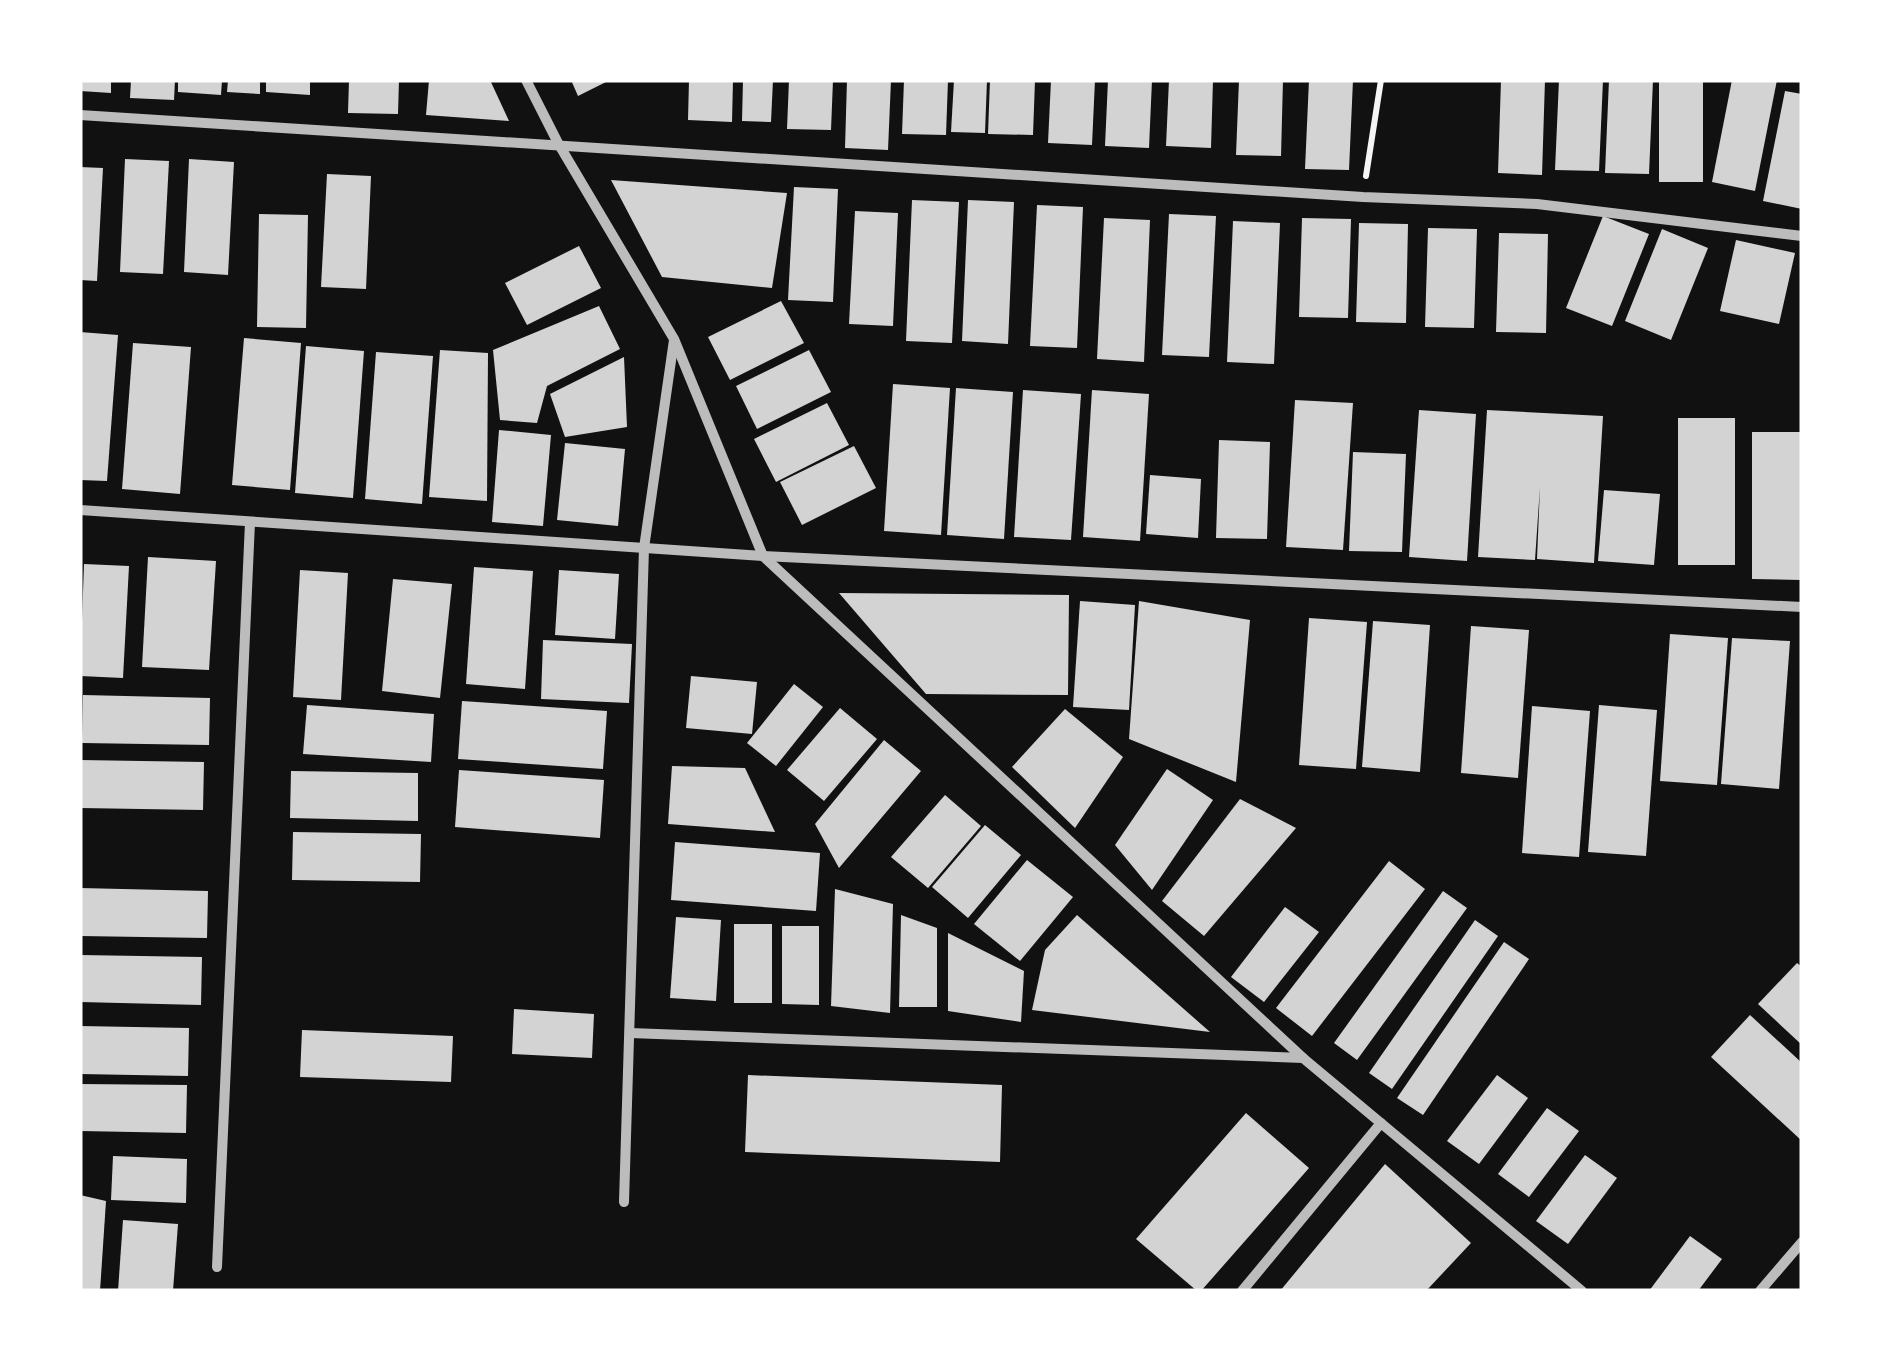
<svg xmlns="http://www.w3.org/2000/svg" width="1882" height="1371" font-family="'Open Sans',sans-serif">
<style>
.building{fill:#d3d3d3}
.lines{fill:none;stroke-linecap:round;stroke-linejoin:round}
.path{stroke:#f5f5f5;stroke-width:6}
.minor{stroke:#bcbcbc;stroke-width:10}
</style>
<rect width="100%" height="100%" fill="#111"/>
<g class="building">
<polygon points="80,80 111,80 111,93 80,91"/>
<polygon points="131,80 175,80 174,100 130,98"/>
<polygon points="178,80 222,80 221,95 178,92"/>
<polygon points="228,80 260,80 260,94 227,92"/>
<polygon points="266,80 310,80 310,95 266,92"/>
<polygon points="349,80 399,80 398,114 348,113"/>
<polygon points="429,80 490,80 509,121 426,115"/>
<polygon points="571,80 610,80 578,96"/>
<polygon points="689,80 733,80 732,122 688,120"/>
<polygon points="743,80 773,80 771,122 742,121"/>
<polygon points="789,80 833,80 831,130 787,129"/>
<polygon points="847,80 891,80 888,150 845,148"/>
<polygon points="904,80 948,80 946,135 902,134"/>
<polygon points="954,80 987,80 985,133 951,132"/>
<polygon points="990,80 1035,80 1033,135 988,134"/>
<polygon points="1051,80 1095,80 1092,145 1048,143"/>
<polygon points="1108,80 1152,80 1149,148 1105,146"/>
<polygon points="1169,80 1213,80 1211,148 1166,146"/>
<polygon points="1239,80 1283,80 1281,156 1236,155"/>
<polygon points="1309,80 1353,80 1349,170 1305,169"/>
<polygon points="1501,80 1545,80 1542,175 1498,173"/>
<polygon points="1559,80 1603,80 1599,171 1555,170"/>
<polygon points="1609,80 1653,80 1649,174 1605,173"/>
<rect x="1659" y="80" width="44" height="102"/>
<polygon points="1732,80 1777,80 1755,191 1712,182"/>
<polygon points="1785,91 1802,94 1802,209 1763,201"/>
<polygon points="125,159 169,161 163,274 120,272"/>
<polygon points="189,159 234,162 228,275 184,272"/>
<polygon points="80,167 103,168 97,281 80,280"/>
<polygon points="327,174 371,176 366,289 321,287"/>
<polygon points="611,180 787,193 772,288 662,277"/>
<polygon points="794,187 838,189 833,302 788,300"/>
<polygon points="912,200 959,202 952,343 906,341"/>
<polygon points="968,200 1014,202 1008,344 962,341"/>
<polygon points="1037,205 1083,207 1077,348 1030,346"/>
<polygon points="855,211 898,213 893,326 849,324"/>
<polygon points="259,214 308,215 306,328 257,327"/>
<polygon points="1169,214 1216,216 1209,357 1162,355"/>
<polygon points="1603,216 1649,234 1612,326 1566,308"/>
<polygon points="1104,218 1150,220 1144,362 1097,359"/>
<polygon points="1302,218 1351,219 1348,318 1299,317"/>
<polygon points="1233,221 1280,223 1274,364 1227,362"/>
<polygon points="1359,223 1408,224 1406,323 1356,322"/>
<polygon points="1428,228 1477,229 1474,328 1425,327"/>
<polygon points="1662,229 1708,248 1671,340 1625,321"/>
<polygon points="1499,233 1548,234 1546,333 1496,332"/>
<polygon points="1736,240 1795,253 1779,324 1720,311"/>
<polygon points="579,246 601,288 527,325 505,283"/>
<polygon points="781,301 804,343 730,380 708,337"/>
<polygon points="599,306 620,349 547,386 537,423 500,420 493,350"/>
<polygon points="80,332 118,335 107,481 80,480"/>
<polygon points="244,338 301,343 290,490 232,485"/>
<polygon points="133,343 191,347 180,494 122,489"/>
<polygon points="306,346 364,351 353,498 295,493"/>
<polygon points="440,350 488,353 487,501 429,497"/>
<polygon points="809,350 831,392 757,429 736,386"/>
<polygon points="376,352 433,356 422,504 365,499"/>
<polygon points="624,357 627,427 565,437 550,394"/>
<polygon points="893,384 950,388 941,535 884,531"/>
<polygon points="956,388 1013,392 1004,539 947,535"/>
<polygon points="1023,390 1081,394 1071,540 1014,537"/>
<polygon points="1092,390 1149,394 1140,541 1083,537"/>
<polygon points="1295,400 1353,403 1343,550 1286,547"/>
<polygon points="827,403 849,445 776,482 754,439"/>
<polygon points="1419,410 1476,414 1467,561 1409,557"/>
<polygon points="1487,410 1603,416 1594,563 1537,559 1540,487 1535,560 1478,557"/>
<rect x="1678" y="418" width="57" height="147"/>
<polygon points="499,430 551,435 543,526 492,522"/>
<polygon points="1752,432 1802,432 1802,580 1752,579"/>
<polygon points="1219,440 1270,442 1267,539 1216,538"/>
<polygon points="565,443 625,449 618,526 557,520"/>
<polygon points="854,446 876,488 802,525 780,482"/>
<polygon points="1353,452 1406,454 1402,552 1349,551"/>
<polygon points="1150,475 1201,479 1198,538 1146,534"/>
<polygon points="1604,490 1660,494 1654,565 1598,561"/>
<polygon points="148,557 216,561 209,670 142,667"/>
<polygon points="84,564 129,566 123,678 80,676"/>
<polygon points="474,567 533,571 525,689 466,684"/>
<polygon points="300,570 348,573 341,700 293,697"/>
<polygon points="559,570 619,574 615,639 555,635"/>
<polygon points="393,579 452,584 440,698 382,691"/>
<polygon points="839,593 1069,595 1068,695 926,694"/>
<polygon points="1080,601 1135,605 1129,710 1073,707"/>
<polygon points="1139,601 1250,620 1236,782 1129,739"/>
<polygon points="1309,618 1367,622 1356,769 1299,765"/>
<polygon points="1373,621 1430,625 1420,772 1362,767"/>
<polygon points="1471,626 1529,630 1518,778 1461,773"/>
<polygon points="1670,634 1728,638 1717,785 1660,781"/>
<polygon points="1732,638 1790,641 1779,789 1721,784"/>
<polygon points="543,640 632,644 629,703 541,699"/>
<polygon points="691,676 757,682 752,734 686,728"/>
<polygon points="794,684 823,707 776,766 747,743"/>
<polygon points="83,695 210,698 209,745 82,743"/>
<polygon points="462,701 607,711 603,769 458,759"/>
<polygon points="307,705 434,714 431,762 303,754"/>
<polygon points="1599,705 1657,710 1646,856 1588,852"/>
<polygon points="1532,706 1590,711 1579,857 1522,853"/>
<polygon points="840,708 877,739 824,801 787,770"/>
<polygon points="1065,709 1123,757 1075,828 1012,767"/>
<polygon points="884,740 921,771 839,868 815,824"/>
<polygon points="80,760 204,762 203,810 80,808"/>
<polygon points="672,766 745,768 775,832 668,824"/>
<polygon points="1167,769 1213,800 1152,890 1115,845"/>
<polygon points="459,770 604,780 600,838 455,827"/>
<polygon points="291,771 418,773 418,821 290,818"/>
<polygon points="945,795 981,826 928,888 891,857"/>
<polygon points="1240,799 1296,828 1204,936 1162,901"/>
<polygon points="985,825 1021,855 968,918 932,887"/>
<polygon points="293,832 421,834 420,882 292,880"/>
<polygon points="675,842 820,853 816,911 671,900"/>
<polygon points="1027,860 1073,897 1020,961 974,924"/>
<polygon points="1389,861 1425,889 1312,1036 1276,1008"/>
<polygon points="80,888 208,891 207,938 80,936"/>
<polygon points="835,889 893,904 890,1013 831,1006"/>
<polygon points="1443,891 1467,908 1357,1060 1334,1043"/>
<polygon points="1285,907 1319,932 1264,1002 1231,977"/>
<polygon points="901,915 937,928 937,1007 899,1007"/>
<polygon points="1077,915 1210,1032 1032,1010 1045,950"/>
<polygon points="676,917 721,920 716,1001 670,998"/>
<polygon points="1475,920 1498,936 1392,1089 1369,1073"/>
<rect x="734" y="924" width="38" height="79"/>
<polygon points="782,926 819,926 819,1005 782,1004"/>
<polygon points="948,933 1024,971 1021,1022 948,1011"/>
<polygon points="1504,942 1529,959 1423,1115 1397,1098"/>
<polygon points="80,955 202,957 201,1005 80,1002"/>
<polygon points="1797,963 1802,967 1802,1045 1758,1004"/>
<polygon points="514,1009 594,1014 592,1058 512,1054"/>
<polygon points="1750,1015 1802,1063 1802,1141 1711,1057"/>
<polygon points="80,1026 189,1028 188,1076 80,1074"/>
<polygon points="302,1030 453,1036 451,1082 300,1077"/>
<polygon points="748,1075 1002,1085 1000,1162 745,1152"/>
<polygon points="1497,1075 1528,1098 1479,1164 1447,1141"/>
<polygon points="80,1084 187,1085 186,1133 80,1131"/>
<polygon points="1547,1108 1579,1131 1529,1197 1498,1174"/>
<polygon points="1246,1113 1309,1168 1201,1291 1197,1291 1136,1239"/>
<polygon points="1585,1155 1617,1178 1568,1244 1536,1221"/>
<polygon points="113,1156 187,1159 186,1203 111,1200"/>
<polygon points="1385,1164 1471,1243 1426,1291 1280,1291"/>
<polygon points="80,1195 106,1201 100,1291 80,1291"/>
<polygon points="123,1220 178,1224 173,1291 118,1291"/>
<polygon points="1690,1236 1722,1259 1698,1291 1649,1291"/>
</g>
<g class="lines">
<polyline class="path" points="1366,176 1381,80"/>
<g class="minor">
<polyline points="526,80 558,143 674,339 763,556 1303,1058 1582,1291"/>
<polyline points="80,115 1363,197 1537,204 1802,236"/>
<polyline points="80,510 763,556 1802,607"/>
<polyline points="630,1033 1303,1058"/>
<polyline points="624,1202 644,548 674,340"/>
<polyline points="217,1267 250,522"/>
<polyline points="1242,1291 1381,1123"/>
<polyline points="1760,1291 1802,1242"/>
</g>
</g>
<rect width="1882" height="1371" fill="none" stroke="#ffffff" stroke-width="165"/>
</svg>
